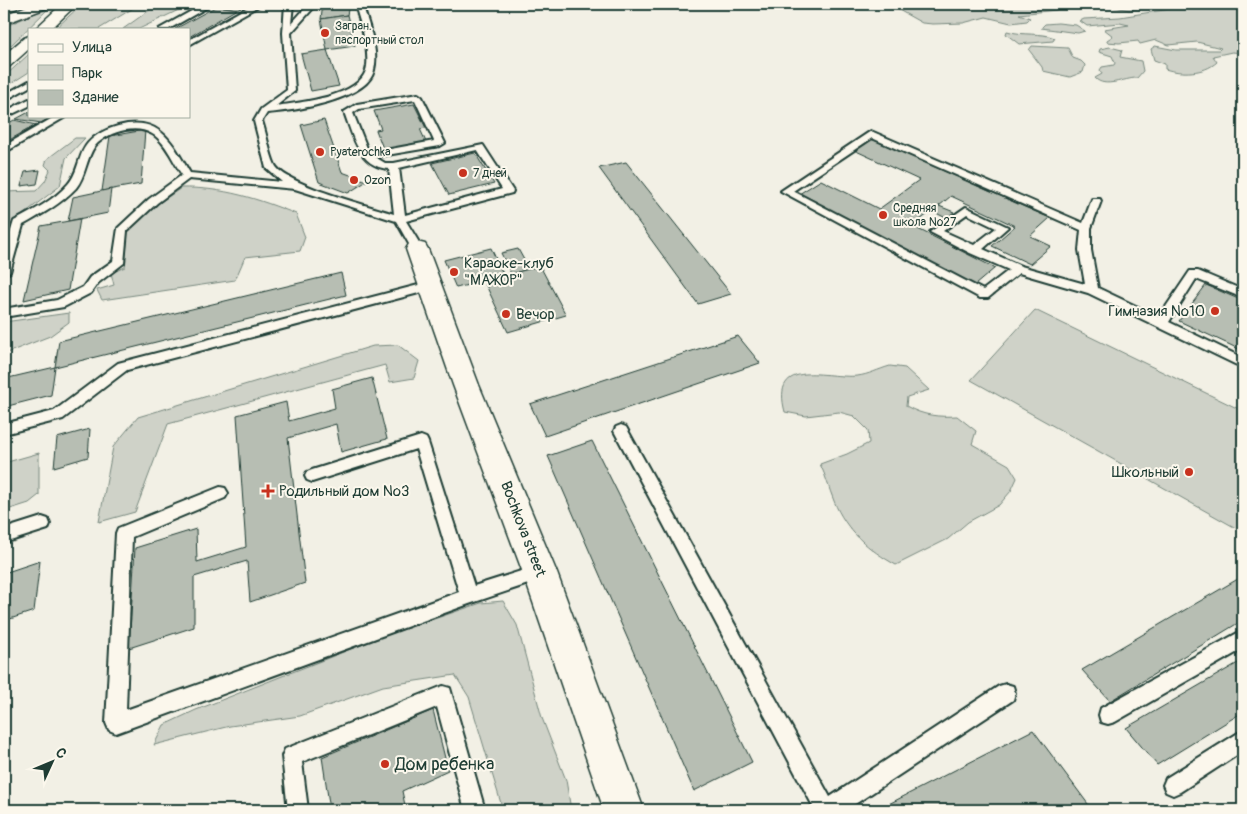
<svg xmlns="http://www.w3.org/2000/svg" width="1247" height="814" font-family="Pangolin,sans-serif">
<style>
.green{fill:#cfd2c8;stroke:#77887e}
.building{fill:#b7beb3;stroke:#1f3d34}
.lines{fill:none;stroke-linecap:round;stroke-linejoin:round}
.lane-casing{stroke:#1f3d34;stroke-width:4}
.street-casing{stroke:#1f3d34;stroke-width:3}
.secondary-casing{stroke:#1f3d34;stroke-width:3}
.lane{fill:#fbf7ec;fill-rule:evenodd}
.street{fill:#fbf7ec;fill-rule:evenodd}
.secondary{fill:#fbf7ec;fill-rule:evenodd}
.poi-dot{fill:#c8321e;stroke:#fbf7ec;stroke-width:2}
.labels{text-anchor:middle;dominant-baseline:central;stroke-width:4;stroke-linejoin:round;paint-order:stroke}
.far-poi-label{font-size:12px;fill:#1f3d34;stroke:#fbf7ec;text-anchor:start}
.poi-label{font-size:15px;fill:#1f3d34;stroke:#fbf7ec;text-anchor:start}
.street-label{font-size:15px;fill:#1f3d34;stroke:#fbf7ec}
.near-poi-label{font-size:18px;fill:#1f3d34;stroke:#fbf7ec;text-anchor:start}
</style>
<rect width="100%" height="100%" fill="#f2f0e5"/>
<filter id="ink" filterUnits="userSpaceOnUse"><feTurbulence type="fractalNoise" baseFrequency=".02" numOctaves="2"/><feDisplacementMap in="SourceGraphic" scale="10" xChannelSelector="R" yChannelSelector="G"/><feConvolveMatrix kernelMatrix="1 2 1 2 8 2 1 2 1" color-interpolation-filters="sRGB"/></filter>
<g filter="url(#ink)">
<g class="green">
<polygon points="82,4 140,4 99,29 55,29"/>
<polygon points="158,4 191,4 139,29 123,29"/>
<polygon points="888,4 1064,4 1065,6 1056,10 1019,14 1030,18 1027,21 1011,23 986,17 963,23 933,24 922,23"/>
<path d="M 1101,4 L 1243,4 L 1243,53 L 1232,52 L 1213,56 L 1217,62 C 1204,74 1181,74 1165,69 L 1165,64 L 1154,60 L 1151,49 L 1155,46 L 1176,50 L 1219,50 L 1221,48 L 1197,42 L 1168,45 L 1156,40 L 1140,44 L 1138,41 L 1119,43 L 1107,42 L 1107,40 L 1113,36 L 1104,29 L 1129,25 L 1120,23 L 1087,26 L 1080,21 L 1084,19 L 1120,17 L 1170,9 L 1162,6 L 1129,10 Z"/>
<polygon points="51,6 4,52 4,27"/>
<polygon points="1058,23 1076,25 1085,31 1078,33 1041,28 1045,24"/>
<path d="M 1007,31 C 1023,36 1040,32 1055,38 L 1053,41 L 1019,44 L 1006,34 Z"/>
<polygon points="1032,46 1068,48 1073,58 1081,61 1085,65 1083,72 1070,77 1043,71 1042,67 1029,50"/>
<path d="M 1110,47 L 1122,50 L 1120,57 L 1141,61 L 1143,71 L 1137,78 C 1124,78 1105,89 1095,78 L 1102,74 L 1100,70 L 1102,67 L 1114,65 L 1115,63 L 1112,56 L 1099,52 L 1100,49 Z"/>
<polygon points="29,54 29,72 4,88 4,77"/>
<polygon points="75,138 85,138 66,158 60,186 4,229 4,192 36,191 45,181 50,170 45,165 47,159"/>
<path d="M 181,188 C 222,187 259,199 296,214 L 305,237 L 300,251 L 245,257 L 235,280 L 102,300 L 97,290 L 114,285 L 111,273 L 125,267 L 128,230 L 152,208 Z"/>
<polygon points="1035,310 1243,411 1243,532 971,380"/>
<polygon points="69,313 69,322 50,336 4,354 4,322"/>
<polygon points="398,345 419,361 414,378 390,382 385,365 168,424 135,512 99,522 113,447 138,417 373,346"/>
<path d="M 890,366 L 905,368 L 929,390 L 907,397 L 906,406 C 924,416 938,417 957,416 L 976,431 L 972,444 L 1009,465 L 1017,478 L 1011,491 L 999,505 L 968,522 L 948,539 L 896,565 C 869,550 846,531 834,501 C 829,489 826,476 820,464 L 847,454 L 869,443 L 868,430 L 854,416 L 839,412 L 806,416 L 785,412 C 770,356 827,379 857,376 C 868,375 879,369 890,366 Z"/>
<polygon points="39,453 39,495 29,503 4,511 4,463"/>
<polygon points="503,601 517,625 542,718 566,780 571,810 503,810 469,697 455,675 383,686 300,716 230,726 154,745 164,725 196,710 384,636 481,603"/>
</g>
<g class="building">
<polygon points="221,4 247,4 237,9 217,6"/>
<polygon points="323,4 349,4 347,15 321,19"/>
<polygon points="217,6 237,9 189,37 189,29 175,29"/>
<polygon points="347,15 355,46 327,50 321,19"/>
<polygon points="327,50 339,86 311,91 301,54"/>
<polygon points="414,104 426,128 420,129 426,142 384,151 376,130 381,129 374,111"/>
<polygon points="29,112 29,116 53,116 41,123 16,119"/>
<polygon points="14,120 36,125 4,143 4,126"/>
<polygon points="324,120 342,172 367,181 348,193 319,182 301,125"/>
<polygon points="145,130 141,184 102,191 110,136"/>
<polygon points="872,139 1050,218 1030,236 1051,246 1030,264 992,246 1015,226 951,196 939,206 954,212 946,218 932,211 912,226 995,268 975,285 799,194 821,180 879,209 919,180 854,150"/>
<polygon points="475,153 494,184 449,195 432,163"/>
<polygon points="626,162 731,294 698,304 599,168"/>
<polygon points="40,170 37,184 21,186 25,172"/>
<polygon points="111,189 108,213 68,221 73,197"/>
<polygon points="80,219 68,290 24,300 41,226"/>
<polygon points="491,248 504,276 456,288 444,260"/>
<polygon points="518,249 529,269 511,274 501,253"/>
<polygon points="540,266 566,315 508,332 484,281"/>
<polygon points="341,273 346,295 55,367 59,341"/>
<polygon points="1206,285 1243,301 1243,351 1179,321"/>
<polygon points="738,336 760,363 545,436 530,404"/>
<polygon points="55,367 51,395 4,407 4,379"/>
<polygon points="372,378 387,439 341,452 336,424 288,438 305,583 250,602 247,561 194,577 194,627 129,648 135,548 196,529 197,562 246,547 237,415 286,402 289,421 335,408 332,389"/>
<polygon points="90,429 88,457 54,467 57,438"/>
<polygon points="592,441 752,762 694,791 548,456"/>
<polygon points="40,561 34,611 4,621 4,573"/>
<polygon points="1243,576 1243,620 1110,701 1082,670"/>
<polygon points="1243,660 1243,712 1157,765 1126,728"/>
<polygon points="433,710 448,770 402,791 406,810 330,810 322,757"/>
<polygon points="1033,730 1088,804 1077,810 877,810"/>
</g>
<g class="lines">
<g class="lane-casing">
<g id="lane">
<polygon points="204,4 213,4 169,29 159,29"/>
<polygon points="253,4 262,4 189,45 189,40"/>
<path d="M 285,4 L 293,4 L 291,24 L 309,4 L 317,4 L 291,33 L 295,91 L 276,106 C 301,102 363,97 367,66 C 369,46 361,26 356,8 L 362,4 L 370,4 L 364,9 C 369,28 379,50 374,70 C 368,100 293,111 267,113 L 262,121 C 267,135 269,152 275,165 C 285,185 371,206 394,214 L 389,169 C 359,167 353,136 344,112 L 357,104 L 418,94 L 422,97 L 445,143 L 440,146 L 375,157 L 385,163 L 394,163 L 483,145 L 513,191 L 512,193 L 406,221 L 423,249 L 417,252 L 413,251 L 396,221 L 295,189 L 189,179 L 157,203 L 127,231 L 124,263 L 98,283 L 91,293 L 64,307 L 4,317 L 4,307 L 9,308 L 57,300 L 83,287 L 90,277 L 113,261 L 118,228 L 149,199 L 182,175 C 167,150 159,124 125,130 C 114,132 102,138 95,146 C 86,158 86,176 76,188 C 62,203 41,215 23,225 L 10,272 L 4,276 L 4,253 L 14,221 C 33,211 54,200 68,184 C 79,172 78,154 88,143 C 96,134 107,129 118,126 C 160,115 172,142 190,173 L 282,182 L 266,168 L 254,121 L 261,109 L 287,90 L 283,33 ZM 415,100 L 434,141 L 369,153 L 353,113 L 359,109 ZM 477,150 L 502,189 L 405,215 L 399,168 Z"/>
<polygon points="29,81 29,87 4,101 4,95"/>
<polygon points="29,99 29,106 4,118 4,112"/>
<polygon points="56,116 67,116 4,153 4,146"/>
<path d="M 871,131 L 1083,223 L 1092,199 L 1100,199 L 1101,201 L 1091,228 L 1091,250 L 1098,288 L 1159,317 L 1190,271 L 1198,271 L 1243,290 L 1243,298 L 1196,279 L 1169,322 L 1243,358 L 1243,368 L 1088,293 L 1019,273 L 988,298 L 980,298 L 781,191 ZM 872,138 L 1081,230 L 1079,250 L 1085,284 L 1021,266 L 983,249 L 1008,227 L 966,207 L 930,232 L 970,253 L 1009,270 L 983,290 L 793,191 ZM 967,214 L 996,228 L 974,245 L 943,231 Z"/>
<polygon points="430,282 436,286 434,289 127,370 63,419 4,434 4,424 54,411 118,363"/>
<polygon points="621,425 626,427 830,797 999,686 1006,684 1013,686 1015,693 1013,700 846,810 815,810 614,431 616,427"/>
<polygon points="421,436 426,438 428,442 474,586 540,565 546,568 548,573 546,578 469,604 116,733 109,730 106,723 116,533 118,528 220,487 225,488 228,493 225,498 132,537 126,710 459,592 416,449 312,482 307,480 305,476 307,472 312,470"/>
<polygon points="42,517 48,519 50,524 48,529 4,543 4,529"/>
<polygon points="1243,630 1243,649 1115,722 1108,724 1101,722 1099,715 1101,708"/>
<polygon points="443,686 450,688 452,695 485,810 465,810 437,707 302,762 308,810 288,810 282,756 285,749"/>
<polygon points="1243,730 1243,751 1180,792 1173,795 1166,792 1163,785 1166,778"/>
</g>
</g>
<g class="street-casing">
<polygon id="street" points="417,242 425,244 428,249 479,385 557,573 644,810 604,810 523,573 453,385 406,249 409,244"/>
</g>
<g class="secondary-casing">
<g id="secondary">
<polygon points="32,4 51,4 49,7 4,24 4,15"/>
<polygon points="62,4 77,4 51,29 35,29"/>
<polygon points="29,36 29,49 10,66 4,68 4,55 24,38"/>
</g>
</g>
<use href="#lane" class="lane"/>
<use href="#street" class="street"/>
<use href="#secondary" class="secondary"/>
</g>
</g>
<g class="poi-dot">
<circle cx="325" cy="33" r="5"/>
<circle cx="320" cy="152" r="5"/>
<circle cx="463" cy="173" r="5"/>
<circle cx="354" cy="180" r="5"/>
<circle cx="883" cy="215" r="5"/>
<circle cx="454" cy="272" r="5"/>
<circle cx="1215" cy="311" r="5"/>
<circle cx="506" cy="314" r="5"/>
<circle cx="1189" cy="472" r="5"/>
<path d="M265.5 483.5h5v5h5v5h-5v5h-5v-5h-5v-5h5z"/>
<circle cx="385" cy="764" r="5"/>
</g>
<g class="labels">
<g class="far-poi-label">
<text x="335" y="26">Загран.<tspan x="335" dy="14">паспортный стол</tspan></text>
<text x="330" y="152">Pyaterochka</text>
<text x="473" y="173">7 дней</text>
<text x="364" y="180">Ozon</text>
<text x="893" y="208">Средняя<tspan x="893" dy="14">школа №27</tspan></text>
</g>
<g class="poi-label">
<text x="464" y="263">Караоке-клуб<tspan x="464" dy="17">"МАЖОР"</tspan></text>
<text x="1205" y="311" text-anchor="end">Гимназия №10</text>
<text x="516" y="314">Вечор</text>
<text x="1179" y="472" text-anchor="end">Школьный</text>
<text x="279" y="491">Родильный дом №3</text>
</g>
<g class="street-label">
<text transform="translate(523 529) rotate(69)">Bochkova street</text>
</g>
<g class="near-poi-label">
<text x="395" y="764">Дом ребенка</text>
</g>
</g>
<rect width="1247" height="814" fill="none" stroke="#fbf7ec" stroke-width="20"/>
<rect x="10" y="10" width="1227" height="794" fill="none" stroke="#1f3d34" stroke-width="2" filter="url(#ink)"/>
<rect x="28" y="28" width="162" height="90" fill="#fbf7ec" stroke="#a3ada2"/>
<rect x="38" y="44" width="25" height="8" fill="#fbf7ec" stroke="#a3ada2"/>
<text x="72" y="52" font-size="15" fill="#1f3d34">Улица</text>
<rect x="38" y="65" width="25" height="15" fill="#cfd2c8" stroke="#a3ada2"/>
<text x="72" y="78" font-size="15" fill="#1f3d34">Парк</text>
<rect x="38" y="90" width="25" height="15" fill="#b7beb3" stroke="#a3ada2"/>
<text x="72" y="102" font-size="15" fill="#1f3d34">Здание</text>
<g transform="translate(52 762) rotate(46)" stroke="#fbf7ec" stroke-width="4" paint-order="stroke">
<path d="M0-4L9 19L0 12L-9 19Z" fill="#1f3d34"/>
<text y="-8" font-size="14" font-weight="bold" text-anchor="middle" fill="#1f3d34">С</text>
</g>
</svg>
